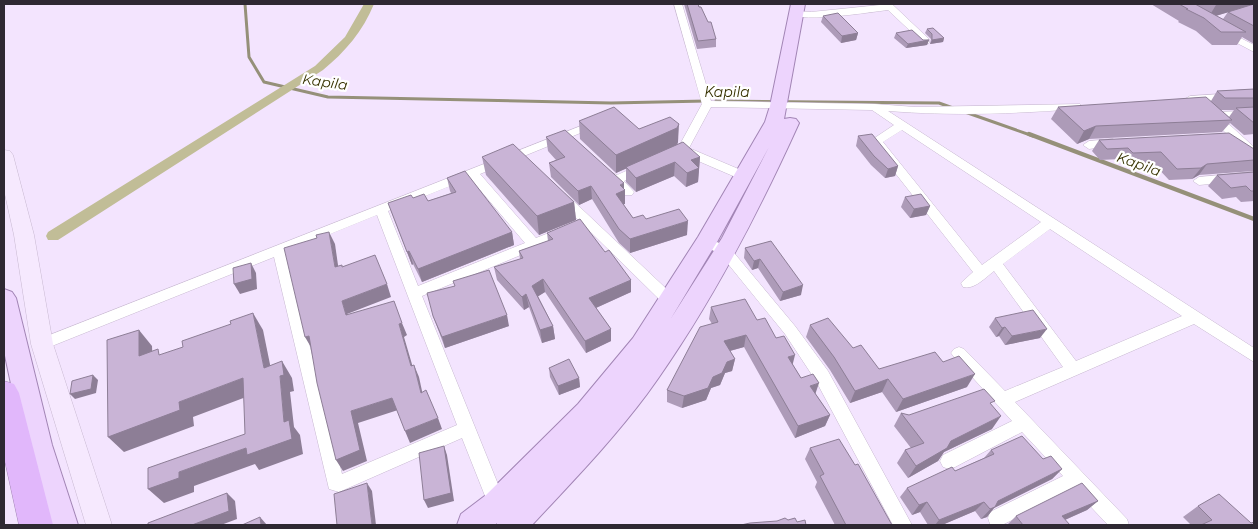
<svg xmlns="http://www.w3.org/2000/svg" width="1258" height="529" font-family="Montserrat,sans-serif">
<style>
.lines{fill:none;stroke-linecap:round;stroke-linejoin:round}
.stream-far1{stroke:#959079;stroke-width:3}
.stream{stroke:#959079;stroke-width:4.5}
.canal{fill:#c1bd97;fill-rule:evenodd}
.street-casing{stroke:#c8b9d1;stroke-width:1}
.secondary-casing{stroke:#c8b9d1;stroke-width:1}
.primary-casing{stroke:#a285b5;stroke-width:2}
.highway-casing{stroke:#a285b5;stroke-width:1}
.street{fill:#fff;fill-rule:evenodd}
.secondary{fill:#f6e9fe;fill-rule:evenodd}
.primary{fill:#edd4fd;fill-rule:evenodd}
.highway{fill:#e1b7fb;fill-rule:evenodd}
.wall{fill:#ad9bb8;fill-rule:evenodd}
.shaded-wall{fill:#8d7e96}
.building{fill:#c9b4d6;stroke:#8d7e96}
.labels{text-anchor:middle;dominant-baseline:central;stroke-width:4.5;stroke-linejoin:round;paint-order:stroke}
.far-water-label{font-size:14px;font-style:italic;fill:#373201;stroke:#fff}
</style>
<rect width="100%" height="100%" fill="#f3e4fe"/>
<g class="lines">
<g class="stream-far1">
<polyline points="245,4 249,57 264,82 328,97 611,103 706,101"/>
<polyline points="716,101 939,103 953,108"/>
<polyline points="965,112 1033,136"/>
</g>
<polyline class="stream" points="1029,134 1254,219"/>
<path class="canal" d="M 364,4 L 374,4 C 363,31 345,52 323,70 L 58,240 L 48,240 L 46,236 L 48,232 L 315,66 L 345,37 Z"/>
<g class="street-casing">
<g id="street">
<path d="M 674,4 L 682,4 L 711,101 L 875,104 L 915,107 L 1080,104 L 1081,106 L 1076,109 C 1014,114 950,116 888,111 L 1254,348 L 1254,362 L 1194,324 L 1015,402 L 1127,519 L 1129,525 L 1108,525 L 1074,489 L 1004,524 L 990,524 L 988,518 L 990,512 L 1063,476 L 1022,432 L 955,467 L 949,469 L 943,467 L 940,461 L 943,455 L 1012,421 L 954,357 L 951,353 L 954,349 L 959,347 L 964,349 L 1005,391 L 1063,367 L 994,271 C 985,278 974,290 963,287 L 961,283 L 973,272 L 870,141 L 894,125 L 872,110 L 711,107 L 689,148 L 748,173 L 750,176 L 748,179 L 740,179 L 682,154 L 672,158 L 668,157 L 666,154 L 678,148 L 702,104 ZM 902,130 L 1041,222 L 982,265 L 883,142 ZM 1050,229 L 1182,316 L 1076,361 L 1003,264 Z"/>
<path d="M 890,4 L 893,5 L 929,39 L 929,43 L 923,43 L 888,10 C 871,12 802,23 791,14 L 796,11 L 811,12 Z"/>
<polygon points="1223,29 1254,45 1254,52 1220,34 1218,32"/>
<polygon points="1254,92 1254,98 1190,102 1185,99 1190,96"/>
<polygon points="1254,111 1254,117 1222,118 1254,147 1254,157 1250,156 1207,115 1212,112"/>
<path d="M 596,120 L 600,121 L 602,123 L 600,125 L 480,174 L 536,238 L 564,227 L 569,229 L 571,232 L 569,235 L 422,296 L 504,499 L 519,519 L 521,525 L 501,525 L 491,511 L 462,438 L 339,492 L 329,489 L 274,257 L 47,348 L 42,350 L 37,348 L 34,344 L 37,340 ZM 470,178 L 525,243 L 418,286 L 388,211 ZM 377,215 L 457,425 L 342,474 L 286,252 Z"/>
<polygon points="1113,139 1119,143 1117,145 1089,149 1083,145 1089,141"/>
<polygon points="644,163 650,167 648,170 624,181 634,192 632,195 624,195 605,176 611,172 617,175"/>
<polygon points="1254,172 1254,180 1199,185 1193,181 1199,177"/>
<polygon points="562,193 566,194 674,296 676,300 674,304 669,306 664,304 558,200 556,197"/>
<polygon points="717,242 730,248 795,326 828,371 912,525 893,525 816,381 785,334 720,254 712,250 710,247 712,244"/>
</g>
</g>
<g class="secondary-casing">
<polygon id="secondary" points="4,150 10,151 13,155 34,235 53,344 112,525 86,525 31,344 14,235 4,190"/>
</g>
<g class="primary-casing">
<g id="primary">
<path d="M 791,4 L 805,4 L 784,119 L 790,118 L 796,119 L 799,123 C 756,218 708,310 647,394 C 612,441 572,482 532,525 L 497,525 L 497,523 L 495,525 L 457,525 L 461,514 L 486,495 L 578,404 L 633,338 L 698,237 L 765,122 L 770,106 ZM 769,147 L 722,238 L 670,320 L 717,242 Z"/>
<polygon points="4,289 12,292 16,298 52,445 78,525 48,525 24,445 4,351"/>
</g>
</g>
<g class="highway-casing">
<polygon id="highway" points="4,381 14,384 19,393 53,525 19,525 4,457"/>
</g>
<use href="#street" class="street"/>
<use href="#secondary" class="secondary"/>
<use href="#primary" class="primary"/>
<use href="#highway" class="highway"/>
</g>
<g class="wall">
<polygon points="684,4 698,4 716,39 716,47 697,49"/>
<path d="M 1151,4 L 1254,4 L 1254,44 L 1242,37 L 1237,45 L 1212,45 L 1196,31 L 1178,22 L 1179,21 ZM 1228,12 L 1223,19 L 1216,16 Z"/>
<polygon points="823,16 858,33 856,40 841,43 821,22"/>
<polygon points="927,29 944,38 943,42 930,44 931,39 925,33"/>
<polygon points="896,33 923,40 929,40 927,45 906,48 894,38"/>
<path d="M 1254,89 L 1254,134 L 1244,135 L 1230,123 L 1222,132 L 1089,139 L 1077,144 L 1051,119 L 1058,107 L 1211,101 L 1217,91 ZM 1221,110 L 1234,110 L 1229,117 Z"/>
<polygon points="579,121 639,129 678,142 677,145 700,157 698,182 686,187 674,176 636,192 626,182 626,168 616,173 580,139"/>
<polygon points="858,136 898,166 895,176 885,178 871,165 856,146"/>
<polygon points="546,137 624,189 625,204 623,204 633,218 646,219 687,235 630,253 619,243 592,199 579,205 551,177 549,163 556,160 548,151"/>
<polygon points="1099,140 1254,149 1254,171 1199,175 1192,179 1169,180 1153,163 1126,164 1121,159 1100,160 1092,151"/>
<polygon points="482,157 574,202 576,220 539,235 486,175"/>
<polygon points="1254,172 1254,201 1241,202 1236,197 1222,199 1208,186 1217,175"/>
<polygon points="447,178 512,232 514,245 422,282 413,264 412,265 388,203 413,198 428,201 451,193 450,191"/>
<polygon points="905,197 930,206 926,215 910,218 901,207"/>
<polygon points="547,233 605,252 631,280 631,292 596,308 611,329 611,341 586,353 545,292 538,296 553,326 555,339 542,343 529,307 524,310 497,280 494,267 520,259 519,251 548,241"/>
<polygon points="771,241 801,295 780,301 758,268 752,270 744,258 745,248"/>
<polygon points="711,307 757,320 776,338 801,378 815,393 830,415 825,426 795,438 744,347 730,351 735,359 732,371 725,373 720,385 711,388 706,400 682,408 667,402 667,390 712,324 709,319"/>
<polygon points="433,316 509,326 445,348"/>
<polygon points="995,318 1040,338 1005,345 999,336 996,337 989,327"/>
<polygon points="810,325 853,348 879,369 943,362 967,387 896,412 882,392 850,403 830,370 806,337"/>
<polygon points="549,368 579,378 580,387 559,395 550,377"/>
<polygon points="992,405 992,429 944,452 938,461 908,478 897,463 905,450 911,448 894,426 901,413 909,415"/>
<polygon points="810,448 855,465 892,525 835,525 815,487 817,482 805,459"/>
<polygon points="991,450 1043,459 1062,469 1052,479 994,508 987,517 981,519 975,511 942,525 928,525 920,512 912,515 900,497 907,488 955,471 984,458"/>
<polygon points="1098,501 1087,510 1065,520 1070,525 1007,525 1016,516"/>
<polygon points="1198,506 1251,523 1254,525 1191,525 1183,517"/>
</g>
<g class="shaded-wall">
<polygon points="1222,4 1254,4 1254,5 1208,18 1216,5"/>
<polygon points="858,33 856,40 841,43 842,36"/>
<polygon points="944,38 943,42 930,44 932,40"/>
<polygon points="929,40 927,45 906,48 908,44"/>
<polygon points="679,124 678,142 676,147 616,173 616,155"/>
<polygon points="1096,126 1089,139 1077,144 1084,131"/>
<polygon points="700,157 698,182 686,187 687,173 691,160"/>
<polygon points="675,162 674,176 636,192 636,178"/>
<polygon points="1207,164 1199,175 1192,179 1201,168"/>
<polygon points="898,166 895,176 885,178 888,169"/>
<polygon points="624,183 624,190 625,190 625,204 616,207 616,194 620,185"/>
<polygon points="591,186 592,199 579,205 578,191"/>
<polygon points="574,202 576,220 539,235 537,216"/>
<polygon points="930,206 926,215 910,218 914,209"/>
<polygon points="688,221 687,235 630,253 630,239"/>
<polygon points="329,232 335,244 340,279 335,267"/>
<polygon points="512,232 514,245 422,282 418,269"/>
<polygon points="409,251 413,264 412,265 407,252"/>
<polygon points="760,259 758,268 752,270 754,261"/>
<polygon points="251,263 256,273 257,289 240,294 234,284"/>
<polygon points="543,279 545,292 534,299 532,286"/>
<polygon points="631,280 631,292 589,311 589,298"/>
<polygon points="387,284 391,297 347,314 352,328 346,315 342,301"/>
<polygon points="803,285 801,295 780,301 783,292"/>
<polygon points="526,294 529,307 524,310 522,297"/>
<polygon points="253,313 263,330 274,384 264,368"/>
<polygon points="507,315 509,326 445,348 442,337"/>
<polygon points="402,323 407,335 404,337 416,378 411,366 399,324"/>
<polygon points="553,326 555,339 542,343 540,330"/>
<polygon points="1005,327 999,336 996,337 1002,328"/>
<polygon points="611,329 611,341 586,353 585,341"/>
<polygon points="1047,329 1040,338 1005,345 1012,336"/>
<polygon points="139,330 152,346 153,372 139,356"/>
<polygon points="746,335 744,347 722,353 724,341"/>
<polygon points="309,336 312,349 305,337"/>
<polygon points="795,355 792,367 788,357"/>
<polygon points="735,359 732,371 725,373 720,385 711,388 706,400 682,408 684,396 713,377 727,362"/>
<polygon points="282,361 292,378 294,391 290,392 294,427 300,435 303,454 259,470 255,464 194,486 194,492 164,503 148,489 179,472 246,448 284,422 280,376"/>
<polygon points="414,365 419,377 425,405 421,393"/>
<polygon points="975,374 967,387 896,412 903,399"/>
<polygon points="93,375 98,380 96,393 75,399 70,394"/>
<polygon points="243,378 254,394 193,417 194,426 124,452 108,437 179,402"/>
<polygon points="579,378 580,387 559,395 558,386"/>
<polygon points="888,379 882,392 850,403 855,391"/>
<polygon points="819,383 815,395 810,386"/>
<polygon points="392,398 398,410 358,423 367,461 343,471 336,460 351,411"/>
<polygon points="830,415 825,426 795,438 798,426"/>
<polygon points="1001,416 992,429 944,452 938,461 908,478 916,466 951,441"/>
<polygon points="438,418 442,429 410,443 405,431"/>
<polygon points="444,446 447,455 454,501 428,508 424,500"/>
<polygon points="1062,469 1052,479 994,508 987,517 981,519 998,501"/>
<polygon points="367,483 372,491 376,525 372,525"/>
<polygon points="227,493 235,501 237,519 221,525 192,525"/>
<polygon points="1098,501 1087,510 1053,525 1062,516"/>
<polygon points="927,502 920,512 912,515 919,505"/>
<polygon points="984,502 975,511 942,525 935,525 939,520"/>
<polygon points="260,517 267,525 261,525"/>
</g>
<g class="building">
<polygon points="687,4 698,4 699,7 701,7 708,22 711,22 716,39 698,41"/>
<polygon points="1179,4 1195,4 1246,32 1221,32 1204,18 1186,9 1188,9"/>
<polygon points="1254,4 1254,26 1228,12"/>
<polygon points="838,13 858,33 842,36 823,16"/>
<polygon points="933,28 944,38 932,40 932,34 927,29"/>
<polygon points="912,30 923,40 929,40 908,44 896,33"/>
<polygon points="1254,89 1254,98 1225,98 1217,91"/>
<polygon points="1206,97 1232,120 1096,126 1084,131 1058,107"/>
<polygon points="614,107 639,129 670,117 679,124 677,128 616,155 579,121"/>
<polygon points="1254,107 1254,123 1236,108"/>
<polygon points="565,130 624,183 620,185 625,190 616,194 633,218 643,215 646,219 679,209 688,221 630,239 619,229 591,186 578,191 549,163 565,157 546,137"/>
<polygon points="1229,133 1254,149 1254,160 1207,164 1201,168 1177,169 1161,152 1133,153 1128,148 1107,149 1099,140"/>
<polygon points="872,134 898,166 888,169 874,156 858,136"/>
<polygon points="683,142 700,157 691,160 699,168 687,173 675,162 636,178 626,167"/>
<polygon points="513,144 574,202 537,216 482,157"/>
<polygon points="465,171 512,232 418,269 409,251 407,252 388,203 411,195 413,198 424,194 428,201 456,192 447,178"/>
<polygon points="1254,172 1254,191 1251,191 1246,186 1231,188 1217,175"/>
<polygon points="921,194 930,206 914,209 905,197"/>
<polygon points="580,219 605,252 609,250 631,280 589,298 611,329 585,341 543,279 532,286 553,326 540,330 526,294 522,297 494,267 523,258 519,251 553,239 547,233"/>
<polygon points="329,232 335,267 342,265 342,267 375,255 387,284 342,301 346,315 394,301 402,323 399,324 411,366 414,365 421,393 426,390 438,418 405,431 392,398 351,411 360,450 336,460 317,383 309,336 305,337 284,248 317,238 316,235"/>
<polygon points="771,241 803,285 783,292 760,259 754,261 745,248"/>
<polygon points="251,263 252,279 234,284 233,268"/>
<polygon points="489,270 507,315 442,337 433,316 427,293 455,286 453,281"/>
<polygon points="745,299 757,320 765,318 776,338 784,336 795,355 788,357 801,378 813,374 819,383 810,386 830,415 798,426 746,335 724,341 735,359 727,362 722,373 713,377 708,388 684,396 667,390 700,327 718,322 711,307"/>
<polygon points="1033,310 1047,329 1012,336 1005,327 1002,328 995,318"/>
<polygon points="253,313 264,368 282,361 284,375 280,376 284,422 289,420 292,439 247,455 246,448 179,472 179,478 148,489 148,468 245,434 243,378 179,402 180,410 108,437 107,340 139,330 139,356 158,349 159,355 183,347 182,341 231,324 230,321"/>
<polygon points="828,318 853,348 861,345 879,369 935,352 943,362 959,356 975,374 903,399 888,379 855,391 834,357 810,325"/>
<polygon points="569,359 579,378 558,386 549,368"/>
<polygon points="93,375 91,389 70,394 72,381"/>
<polygon points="984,389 995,401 990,403 1001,416 951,441 947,448 916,466 905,450 924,443 901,413 909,415"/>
<polygon points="1022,436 1043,459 1051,456 1062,469 998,501 995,507 990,509 984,502 939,520 927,502 919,505 907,488 952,467 955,471 994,454 991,450"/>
<polygon points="839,439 855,465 858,464 892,525 846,525 820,476 824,474 810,448"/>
<polygon points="444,446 451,493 424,500 419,453"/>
<polygon points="367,483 372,525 337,525 334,494"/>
<polygon points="1082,483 1098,501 1062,516 1070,525 1023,525 1016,516"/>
<polygon points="227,493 229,511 192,525 148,525 148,523"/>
<polygon points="1219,494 1251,523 1254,522 1254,525 1201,525 1212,520 1198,506"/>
<polygon points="260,517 261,525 242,525"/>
<polygon points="785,518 788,520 795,518 797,522 805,520 806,525 741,525 750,523 777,521"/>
</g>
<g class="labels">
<g class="far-water-label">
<text transform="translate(325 82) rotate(8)">Kapila</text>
<text x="727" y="92">Kapila</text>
<text transform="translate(1139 164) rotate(20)">Kapila</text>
</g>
</g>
<rect width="1258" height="529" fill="none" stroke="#2e2832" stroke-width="10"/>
</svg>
